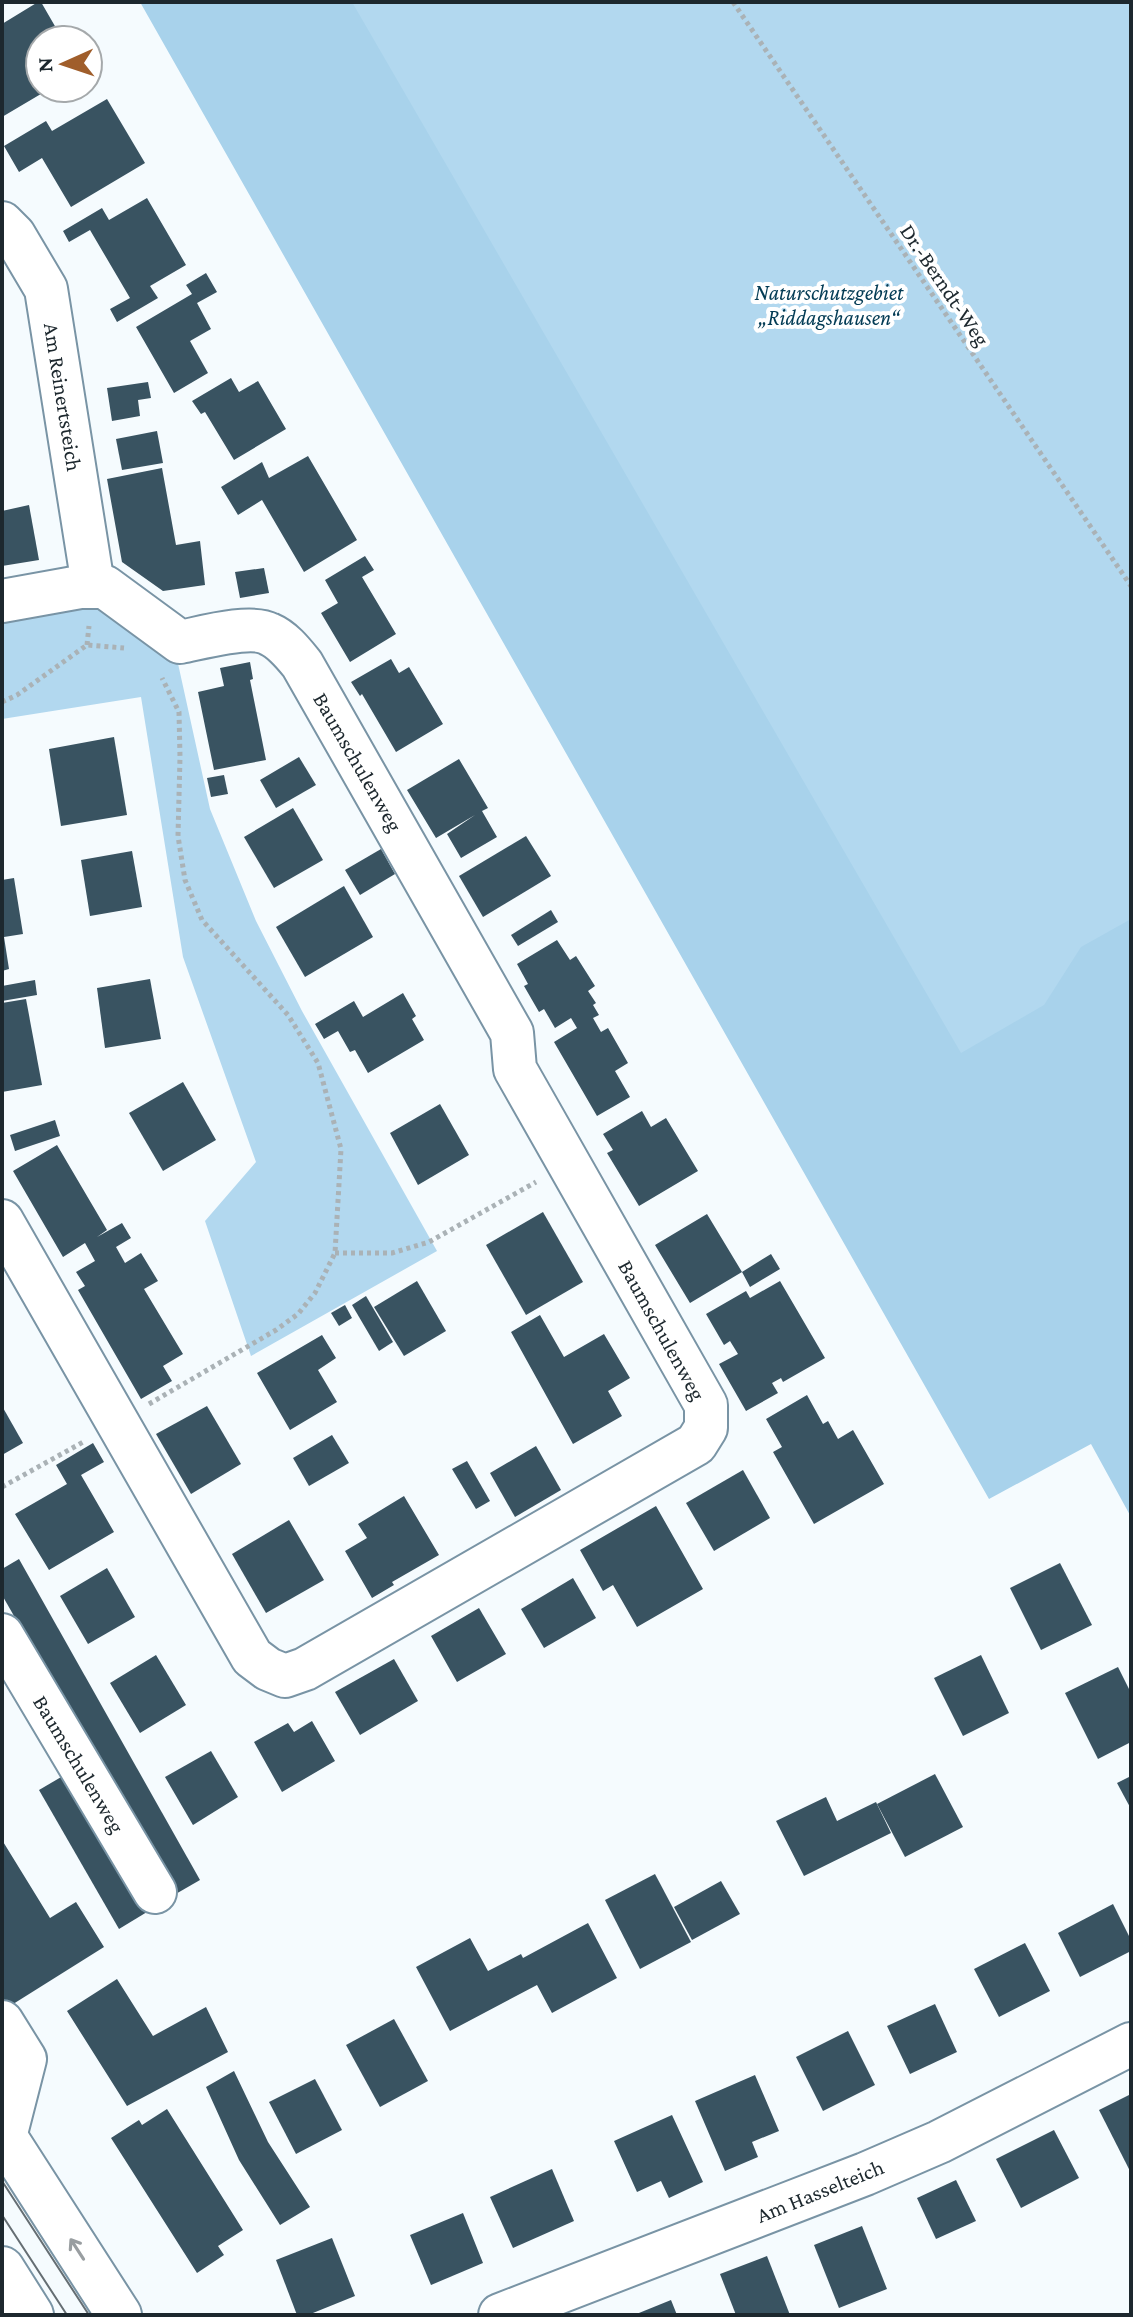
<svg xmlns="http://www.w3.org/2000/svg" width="1133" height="2317" font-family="'Crimson Pro',serif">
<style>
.green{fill:#b2d8ef}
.forest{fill:#a8d2eb}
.building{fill:#395361}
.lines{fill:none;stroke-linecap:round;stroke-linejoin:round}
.minor-casing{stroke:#7994a5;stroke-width:46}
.major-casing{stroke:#7994a5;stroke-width:48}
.path{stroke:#aab2b6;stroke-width:5;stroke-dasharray:4 4;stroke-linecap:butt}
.minor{stroke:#fff;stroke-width:42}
.major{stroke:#fff;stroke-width:44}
.tram{stroke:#656e73;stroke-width:2}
.oneway{stroke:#999ea1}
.labels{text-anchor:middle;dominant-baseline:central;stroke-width:8;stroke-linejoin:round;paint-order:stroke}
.street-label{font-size:22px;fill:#1d282e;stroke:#fff}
.park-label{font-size:22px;font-style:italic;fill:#033b54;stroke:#fff}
</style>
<rect width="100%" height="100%" fill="#f5fbfe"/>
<g class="green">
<polygon points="313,2 1131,2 1131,1470"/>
<polygon points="98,602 177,659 210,809 256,921 302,1011 437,1251 251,1356 205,1221 256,1162 183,957 141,697 2,719 2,618"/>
</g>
<polygon class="forest" points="140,2 352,2 961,1053 1044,1005 1081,947 1131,919 1131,1517 1091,1444 989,1499"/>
<g class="building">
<polygon points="38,2 41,2 63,40 40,40 40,88 51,88 2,117 2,24"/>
<polygon points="107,99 145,163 71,207 42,158 19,172 4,146 46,121 52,131"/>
<polygon points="147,198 186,265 150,286 158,298 117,322 110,309 130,298 90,230 69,242 63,231 102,208 109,220"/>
<polygon points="206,273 217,292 197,303 211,329 190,341 208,373 174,393 136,327 192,294 186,285"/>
<polygon points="231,378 239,392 258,381 286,429 234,460 205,412 201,414 192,401"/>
<polygon points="148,382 151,398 138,400 140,416 112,421 107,388"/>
<polygon points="157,431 163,463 122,470 116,439"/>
<polygon points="308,456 357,540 304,572 262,500 238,515 221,487 262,462 269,478"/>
<polygon points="162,468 176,545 200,541 205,585 163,591 122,562 107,479"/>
<polygon points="29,505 39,560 2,566 2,511"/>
<polygon points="365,556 374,570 362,577 396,634 350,662 321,613 338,603 325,580"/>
<polygon points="264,568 269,593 240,598 235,572"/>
<polygon points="391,659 399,673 409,667 443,724 396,752 362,694 360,696 351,682"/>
<polygon points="250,662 253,679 250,680 266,760 214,770 198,692 224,686 220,668"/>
<polygon points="114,737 127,815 61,826 49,749"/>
<polygon points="299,757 316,785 276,808 260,780"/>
<polygon points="459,759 488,808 482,811 497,837 461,858 447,834 475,815 436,838 407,790"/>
<polygon points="224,775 228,794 211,797 207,778"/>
<polygon points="293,808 323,860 274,888 244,837"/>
<polygon points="526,836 551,876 483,917 459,876"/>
<polygon points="381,849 395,874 360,895 345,870"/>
<polygon points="132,851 142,907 90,916 81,860"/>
<polygon points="14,878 23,934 4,937 9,969 2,971 2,880"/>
<polygon points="344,886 373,937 305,977 276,927"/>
<polygon points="551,910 558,922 518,946 511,935"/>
<polygon points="557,940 570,960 576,956 595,986 588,991 596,1003 593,1005 599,1015 593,1018 601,1032 608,1028 628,1063 615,1071 630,1097 597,1116 554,1042 577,1028 571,1018 555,1028 544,1009 539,1012 524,986 528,984 517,964"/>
<polygon points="150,979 161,1039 105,1048 97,988"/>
<polygon points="35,980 37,995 2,1001 2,986"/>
<polygon points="403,993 416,1016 412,1019 424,1040 368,1073 355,1050 350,1052 338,1031 324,1039 315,1024 354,1001 363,1017"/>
<polygon points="26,999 42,1085 2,1092 2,1003"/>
<polygon points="183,1082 216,1140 163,1171 129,1113"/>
<polygon points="440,1104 469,1155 418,1185 390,1133"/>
<polygon points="642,1111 651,1127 666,1118 698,1171 639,1206 607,1153 613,1150 603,1134"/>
<polygon points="55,1120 60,1136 15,1151 10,1135"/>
<polygon points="57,1145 107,1230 97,1237 122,1223 131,1238 116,1247 125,1263 141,1253 158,1281 144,1289 183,1354 163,1366 172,1381 141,1399 78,1290 85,1286 76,1272 95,1261 85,1243 63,1257 13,1171"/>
<polygon points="543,1212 583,1282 526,1315 486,1245"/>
<polygon points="707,1214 742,1272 771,1254 780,1269 750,1287 742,1272 690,1303 655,1245"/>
<polygon points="417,1281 446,1331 404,1356 374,1307"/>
<polygon points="780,1281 825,1358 783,1382 781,1378 772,1383 778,1393 746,1411 719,1364 738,1354 730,1341 724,1345 706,1314 746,1291 750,1298"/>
<polygon points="366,1296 393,1342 379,1351 352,1305"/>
<polygon points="345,1305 352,1318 339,1326 331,1313"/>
<polygon points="540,1315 564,1357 604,1334 630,1378 608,1391 622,1416 573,1444 511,1332"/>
<polygon points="322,1335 336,1358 318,1370 337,1402 290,1430 257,1373"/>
<polygon points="807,1395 823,1424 828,1421 838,1439 853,1430 884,1484 814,1524 773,1452 782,1447 766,1419"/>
<polygon points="2,1406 23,1443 2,1455"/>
<polygon points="207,1406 241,1464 191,1494 156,1434"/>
<polygon points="332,1435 349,1463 309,1486 293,1458"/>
<polygon points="93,1443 104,1462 81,1475 114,1532 49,1570 15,1514 67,1484 56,1465"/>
<polygon points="536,1446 561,1490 515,1517 490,1473"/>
<polygon points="467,1461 490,1501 476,1509 452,1469"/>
<polygon points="743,1470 770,1518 714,1551 686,1503"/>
<polygon points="404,1496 439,1555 392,1582 394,1585 372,1598 345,1551 367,1538 358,1524"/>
<polygon points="656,1506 703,1589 637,1627 613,1585 603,1591 580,1550"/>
<polygon points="289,1520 324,1580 266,1613 232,1554"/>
<polygon points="19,1559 200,1880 174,1895 2,1595 2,1569"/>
<polygon points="1060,1563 1092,1625 1041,1650 1010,1588"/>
<polygon points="107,1568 135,1617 88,1644 60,1596"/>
<polygon points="573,1578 596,1618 544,1648 521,1609"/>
<polygon points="479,1608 506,1654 457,1682 431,1636"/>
<polygon points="156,1655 186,1705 140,1733 110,1683"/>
<polygon points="981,1655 1009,1713 963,1736 934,1678"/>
<polygon points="394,1659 418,1701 360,1735 335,1692"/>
<polygon points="1118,1667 1131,1693 1131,1742 1098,1759 1065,1693"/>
<polygon points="312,1721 335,1761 282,1792 254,1742 288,1723 294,1732"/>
<polygon points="211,1751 238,1797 193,1825 165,1777"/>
<polygon points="68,1773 147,1912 119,1929 39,1790"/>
<polygon points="935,1774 963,1827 905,1857 877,1804"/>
<polygon points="1131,1776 1131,1809 1117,1783"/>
<polygon points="826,1797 837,1821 876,1802 891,1833 804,1876 776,1821"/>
<polygon points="2,1840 50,1918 76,1902 104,1947 2,2011"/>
<polygon points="655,1874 691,1942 640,1969 605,1900"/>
<polygon points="721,1881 740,1914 692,1940 674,1907"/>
<polygon points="1113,1904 1131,1940 1131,1951 1080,1977 1058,1933"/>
<polygon points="588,1923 617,1978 552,2013 537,1985 450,2031 416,1967 470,1938 488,1971 521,1954 523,1958"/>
<polygon points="1025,1943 1050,1991 999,2017 974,1969"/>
<polygon points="117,1979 153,2036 206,2007 228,2052 127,2106 67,2011"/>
<polygon points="935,2004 957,2052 910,2074 887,2026"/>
<polygon points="394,2019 428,2081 380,2107 346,2045"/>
<polygon points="848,2031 875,2085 823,2111 796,2057"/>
<polygon points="234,2071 268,2142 310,2207 280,2225 239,2160 206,2087"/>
<polygon points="755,2075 779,2131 752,2142 758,2157 725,2171 695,2101"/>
<polygon points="315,2079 342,2130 296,2154 269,2102"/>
<polygon points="1131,2094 1131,2173 1099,2110"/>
<polygon points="167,2109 243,2230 218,2246 224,2255 197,2273 111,2138 139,2120 142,2125"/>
<polygon points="672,2115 703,2182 669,2198 661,2181 637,2192 614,2141"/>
<polygon points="1054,2130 1079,2178 1021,2208 996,2159"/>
<polygon points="552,2169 574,2221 513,2248 490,2197"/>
<polygon points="956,2180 976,2221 936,2239 917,2198"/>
<polygon points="463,2213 483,2263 431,2285 410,2235"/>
<polygon points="862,2226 887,2289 839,2308 814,2245"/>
<polygon points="332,2238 355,2296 308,2315 297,2315 276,2260"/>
<polygon points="767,2256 790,2315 736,2315 720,2274"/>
<polygon points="671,2300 677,2315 634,2315"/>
</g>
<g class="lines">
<g class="minor-casing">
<g id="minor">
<polyline points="2,223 14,235 46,289 93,585"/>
<path d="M 2,601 L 80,587 L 105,587 L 180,642 C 201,638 250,624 269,634 C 283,640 293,653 302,664 L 512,1033 L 515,1069 L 706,1405 L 706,1428 L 696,1444 L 305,1669 L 285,1676 L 268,1669 L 252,1657 L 2,1221"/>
<polyline points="2,1635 155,1892"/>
<polyline points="2,2022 25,2059 5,2137"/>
<polyline points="500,2315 865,2174 939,2142 1131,2044"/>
</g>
</g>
<g class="major-casing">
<g id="major">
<polyline points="2,2133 119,2315"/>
<polyline points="2,2269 31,2315"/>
</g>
</g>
<g class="path">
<polyline points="733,2 1131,586"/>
<polyline points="87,645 89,626"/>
<polyline points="2,702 17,695 87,645 124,648"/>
<polyline points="335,1253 392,1253 429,1242 536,1182"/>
<polyline points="149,1404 276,1330 298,1314 315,1293 335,1253 341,1149 318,1063 288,1015 202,920 185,880 178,836 180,757 179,712 162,678"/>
<polyline points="2,1487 85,1441"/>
</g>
<use href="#minor" class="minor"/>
<use href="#major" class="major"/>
<g class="tram">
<polyline points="2,2181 89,2315"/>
<polyline points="2,2215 67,2315"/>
</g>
</g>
<defs><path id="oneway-shaft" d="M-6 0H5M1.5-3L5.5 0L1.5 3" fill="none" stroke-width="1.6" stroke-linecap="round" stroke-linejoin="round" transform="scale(2)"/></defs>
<use class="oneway" href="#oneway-shaft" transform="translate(77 2249) rotate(-123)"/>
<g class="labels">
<g class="street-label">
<text transform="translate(945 285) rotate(56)">Dr.-Berndt-Weg</text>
<text transform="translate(63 397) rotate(81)">Am Reinertsteich</text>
<text transform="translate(358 762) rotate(60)">Baumschulenweg</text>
<text transform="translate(662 1330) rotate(61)">Baumschulenweg</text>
<text transform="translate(79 1764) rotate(59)">Baumschulenweg</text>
<text transform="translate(820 2191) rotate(-22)">Am Hasselteich</text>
</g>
<g class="park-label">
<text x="829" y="292">Naturschutzgebiet<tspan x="829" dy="25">„Riddagshausen“</tspan></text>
</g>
</g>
<rect width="1133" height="2317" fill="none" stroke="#1d282e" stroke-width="8"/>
<g transform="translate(64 64) rotate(267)"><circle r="38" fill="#ffffff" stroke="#a5a9ab" stroke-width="2"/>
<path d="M0-6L14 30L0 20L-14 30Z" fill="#a05e2b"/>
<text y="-12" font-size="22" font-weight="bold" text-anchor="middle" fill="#1d282e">N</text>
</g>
</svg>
